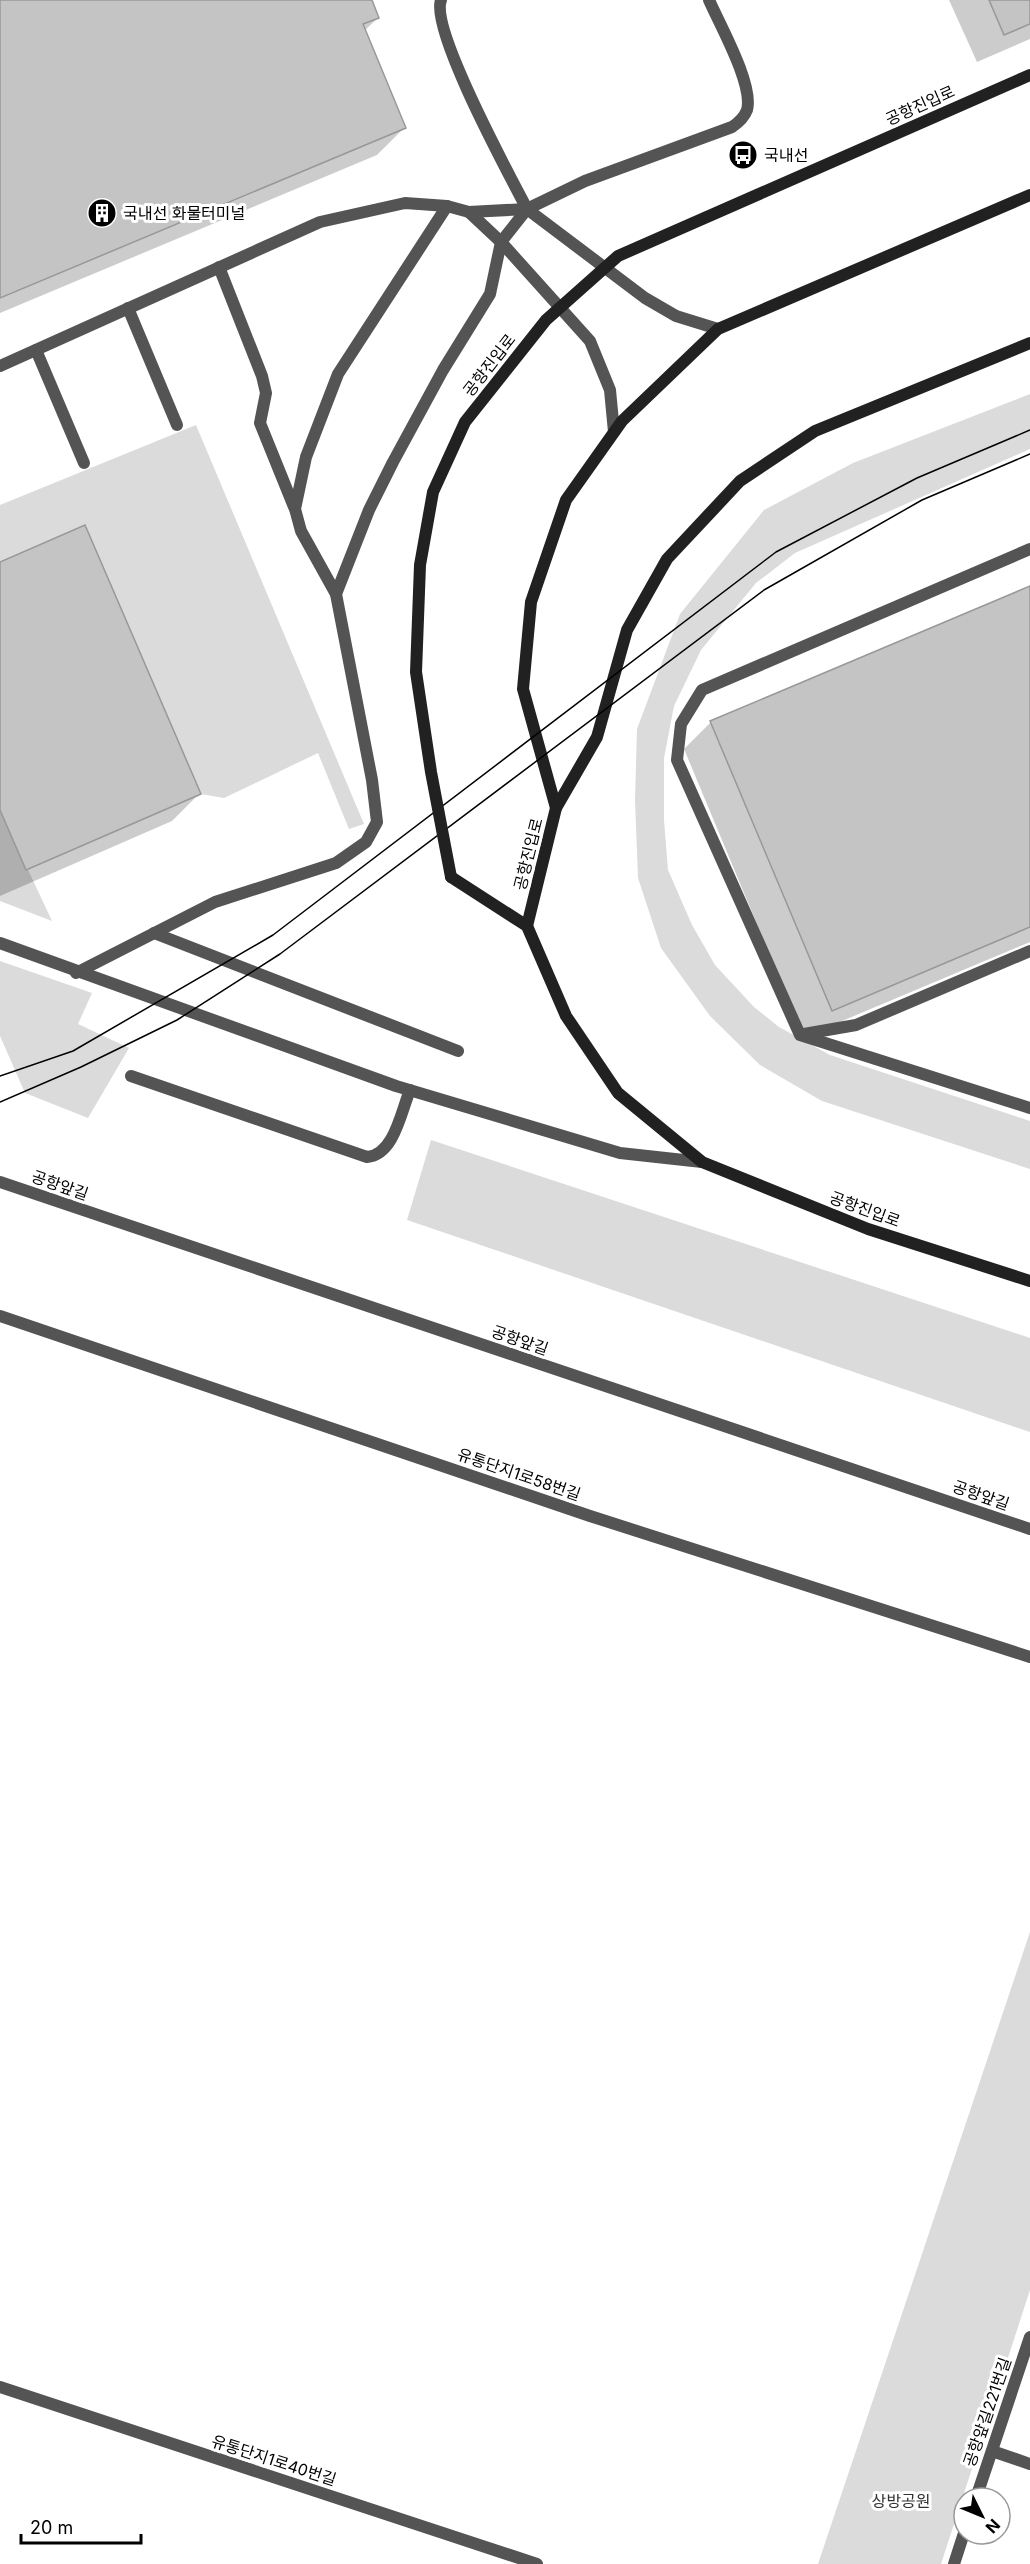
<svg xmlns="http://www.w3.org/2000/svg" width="1030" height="2564" font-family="Inter,'Noto Sans KR',sans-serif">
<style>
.green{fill:#dbdbdb}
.shadow{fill:#0003}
.building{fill:#c4c4c4;stroke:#989898;stroke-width:1.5}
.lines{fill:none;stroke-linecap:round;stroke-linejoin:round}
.service{stroke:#545454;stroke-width:12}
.minor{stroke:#545454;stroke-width:12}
.tertiary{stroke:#545454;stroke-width:12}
.secondary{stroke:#212121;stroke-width:12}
.tram{stroke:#000;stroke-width:1.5}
.secondary-bridge{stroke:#212121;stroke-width:12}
.labels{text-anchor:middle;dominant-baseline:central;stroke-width:6;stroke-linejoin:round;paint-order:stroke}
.street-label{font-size:16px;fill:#000;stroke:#fff}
.poi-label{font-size:16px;fill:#000;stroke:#fff;text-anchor:start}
.park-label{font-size:16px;fill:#323232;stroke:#fff}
</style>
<rect width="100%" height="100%" fill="#fff"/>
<g class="green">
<polygon points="1030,394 1030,449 795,553 756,583 701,650 674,706 664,758 664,820 668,870 692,925 715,965 754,1007 779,1027 830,1055 1030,1121 1030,1169 822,1101 760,1065 710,1016 661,948 638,878 635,800 637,729 680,614 764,510 853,463"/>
<polygon points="196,425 364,824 349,829 318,753 224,798 201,794 85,525 0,562 0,505"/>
<polygon points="0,810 52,921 0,901"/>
<polygon points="0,961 92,993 78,1024 129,1048 88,1118 25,1093 0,1036"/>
<polygon points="431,1140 1030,1338 1030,1432 407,1220"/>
<polygon points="1030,1932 1030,2290 941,2564 818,2564"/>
</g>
<g class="shadow">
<polygon points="0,0 370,0 378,18 364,31 405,127 377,155 0,313"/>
<polygon points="949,0 1030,0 1030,39 977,62"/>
<polygon points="0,564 199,794 172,821 0,896"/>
<polygon points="1030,587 1030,942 804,1037 684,749 711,722"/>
</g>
<g class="building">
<polygon points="0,0 372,0 379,18 363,24 406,128 0,298"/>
<polygon points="989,0 1030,0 1030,24 1004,35"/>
<polygon points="85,525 201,794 26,870 0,810 0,562"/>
<polygon points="1030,586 1030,927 832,1011 710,721"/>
</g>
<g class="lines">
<g class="service">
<path d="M 441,0 C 430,30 510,176 527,209"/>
<polyline points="469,212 501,242 590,341 610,390 614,432"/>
<polyline points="219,267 262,376 266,393 260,423 294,507"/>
<polyline points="128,308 177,425"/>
<polyline points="36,350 84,463"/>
<polyline points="0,366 320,222 405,203 447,206 469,212 527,209 645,298 676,316 718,329"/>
<polyline points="1030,549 702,690 681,724 677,760 800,1035 1030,1108"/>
<path d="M 336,594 L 369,510 L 393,462 L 443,370 L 490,294 L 501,242 L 527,209 L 585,181 L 732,127 C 738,123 744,118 747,110 C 754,85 720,25 709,0"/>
<polyline points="154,933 458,1051"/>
<polyline points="0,943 396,1086 620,1153 702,1162"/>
<polyline points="76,973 215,902 336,863 366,842 377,822 372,780 336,594 301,531 295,509 306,457 338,374 447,206"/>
<polyline points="804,1034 856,1025 1030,951"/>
<path d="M 131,1076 L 367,1157 C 394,1155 401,1112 410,1090"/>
</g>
<g class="minor">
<polyline points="0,1182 1030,1529"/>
<polyline points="0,2387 537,2564"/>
<polyline points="992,2451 1030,2464"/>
<polyline points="976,2498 1030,2337"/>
<polyline points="954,2564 964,2533"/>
</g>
<polyline class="tertiary" points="0,1316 590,1516 1030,1657"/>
<g class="secondary">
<polyline points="556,808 523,689 531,602 566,500 622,421 718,329 1030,195"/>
<polyline points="451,877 527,926 566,1016 618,1093 702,1162 868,1229 1030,1281"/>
<polyline points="527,926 556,808 597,737 627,630 667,559 740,481 815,431 1030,343"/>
</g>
<g class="tram">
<polyline points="0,1076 73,1051 273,935 776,552 917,478 1030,430"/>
<polyline points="0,1102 81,1067 177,1020 280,954 764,590 922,500 1030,454"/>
</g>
<polyline class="secondary-bridge" points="451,877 431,772 416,672 420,565 433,492 465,422 546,320 618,256 1030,75"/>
</g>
<defs>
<g id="bus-disc" transform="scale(1.5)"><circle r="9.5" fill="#000" stroke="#fff"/><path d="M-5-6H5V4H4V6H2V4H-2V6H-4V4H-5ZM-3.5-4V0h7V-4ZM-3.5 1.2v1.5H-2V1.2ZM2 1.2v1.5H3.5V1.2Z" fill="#fff"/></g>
<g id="building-disc" transform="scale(1.5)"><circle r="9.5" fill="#000" stroke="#fff"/><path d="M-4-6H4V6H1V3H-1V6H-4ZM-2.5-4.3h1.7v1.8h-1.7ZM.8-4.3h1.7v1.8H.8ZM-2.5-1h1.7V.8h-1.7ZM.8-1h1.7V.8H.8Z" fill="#fff"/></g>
</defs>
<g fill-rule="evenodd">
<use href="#bus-disc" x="743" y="155"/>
<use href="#building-disc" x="102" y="213"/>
</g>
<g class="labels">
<g class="street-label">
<text transform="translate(920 105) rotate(-24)">공항진입로</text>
<text transform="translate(489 365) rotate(-52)">공항진입로</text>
<text transform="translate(528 854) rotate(-76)">공항진입로</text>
<text transform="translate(60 1185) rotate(19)">공항앞길</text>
<text transform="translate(865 1209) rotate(20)">공항진입로</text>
<text transform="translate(520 1340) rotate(19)">공항앞길</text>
<text transform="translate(519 1474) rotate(19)">유통단지1로58번길</text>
<text transform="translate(981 1495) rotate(19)">공항앞길</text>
<text transform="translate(987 2412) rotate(-71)">공항앞길221번길</text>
<text transform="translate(274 2460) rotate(18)">유통단지1로40번길</text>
</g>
<g class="poi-label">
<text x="764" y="155">국내선</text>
<text x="123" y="213">국내선 화물터미널</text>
</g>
<g class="park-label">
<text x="901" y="2501">상방공원</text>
</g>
</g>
<g transform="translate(982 2516) rotate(133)"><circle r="28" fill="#ffffff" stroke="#999999" stroke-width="1.5"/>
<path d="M0-4.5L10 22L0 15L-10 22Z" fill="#000000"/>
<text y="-9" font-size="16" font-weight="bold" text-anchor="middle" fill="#000000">N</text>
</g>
<path d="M21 2534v9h120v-9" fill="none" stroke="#000000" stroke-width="3"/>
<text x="30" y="2534" font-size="18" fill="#000000" stroke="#ffffff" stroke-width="4.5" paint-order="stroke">20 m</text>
</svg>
